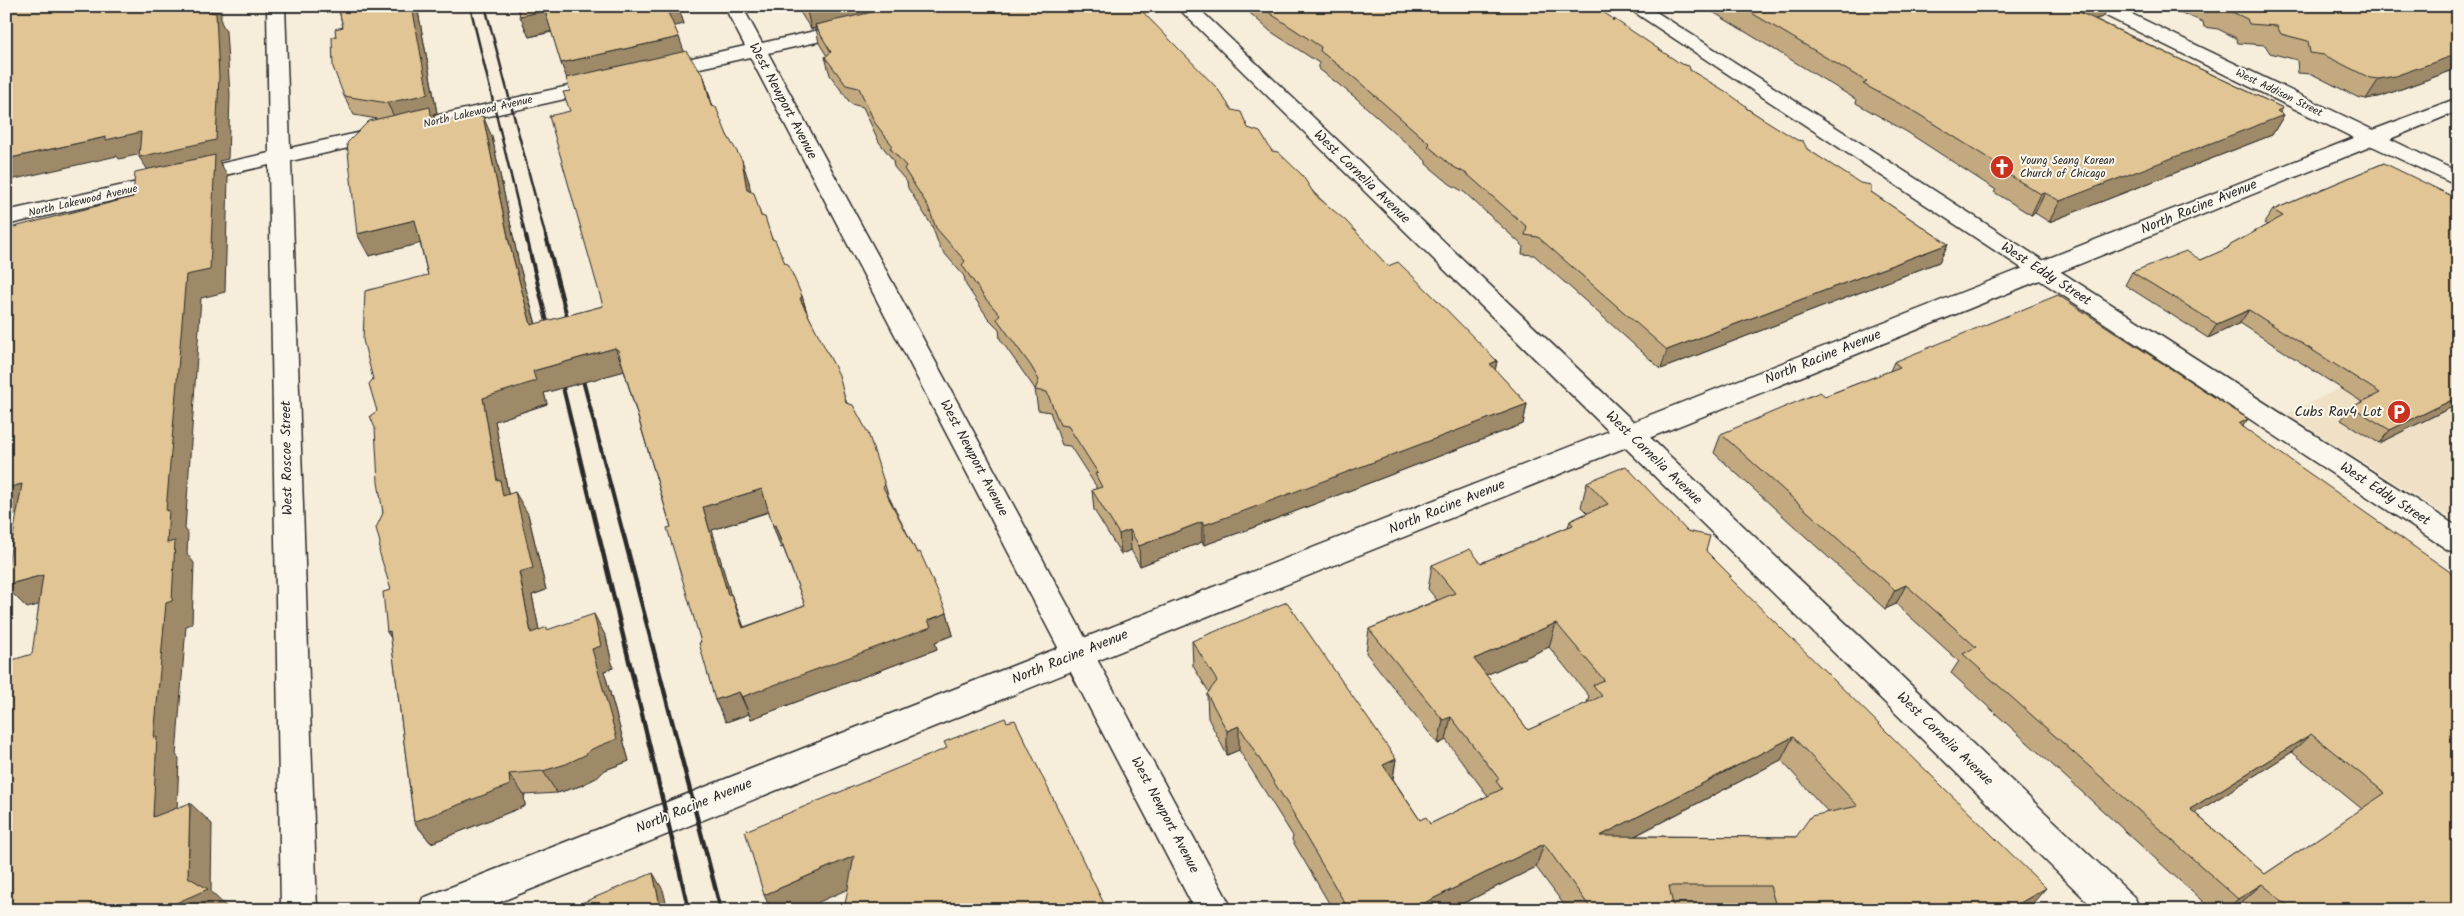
<svg xmlns="http://www.w3.org/2000/svg" width="2464" height="916" font-family="Kalam,sans-serif">
<style>
.built{fill:#f0e1c6}
.lines{fill:none;stroke-linecap:round;stroke-linejoin:round}
.minor-casing{stroke:#2b2b2b;stroke-width:3}
.tertiary-casing{stroke:#2b2b2b;stroke-width:3}
.minor{fill:#fbf7ec;fill-rule:evenodd}
.tertiary{fill:#fbf7ec;fill-rule:evenodd}
.rail-far2{stroke:#2b2b2b;stroke-width:2.5}
.rail-far1{stroke:#2b2b2b;stroke-width:4}
.rail{stroke:#2b2b2b;stroke-width:4.5}
.wall{fill:#c2a980;stroke:#2b2b2b;fill-rule:evenodd}
.shaded-wall{fill:#9e8a68;stroke:#2b2b2b}
.building{fill:#e1c595;stroke:#2b2b2b;fill-rule:evenodd}
.labels{text-anchor:middle;dominant-baseline:central;stroke-width:4;stroke-linejoin:round;paint-order:stroke}
.far-street-label{font-size:11px;fill:#2b2b2b;stroke:#fbf7ec}
.far-poi-label{font-size:11px;fill:#2b2b2b;stroke:#fbf7ec;text-anchor:start}
.street-label{font-size:14px;fill:#2b2b2b;stroke:#fbf7ec}
.poi-label{font-size:14px;fill:#2b2b2b;stroke:#fbf7ec;text-anchor:end}
</style>
<rect width="100%" height="100%" fill="#f6eddb"/>
<filter id="ink" filterUnits="userSpaceOnUse"><feTurbulence type="fractalNoise" baseFrequency=".02" numOctaves="2"/><feDisplacementMap in="SourceGraphic" scale="10" xChannelSelector="R" yChannelSelector="G"/><feConvolveMatrix kernelMatrix="1 2 1 2 8 2 1 2 1" color-interpolation-filters="sRGB"/></filter>
<g filter="url(#ink)">
<polygon class="built" points="2447,335 2458,341 2458,523 2287,414"/>
<g class="lines">
<g class="minor-casing">
<g id="minor">
<polygon points="267,6 285,6 290,148 600,79 607,81 610,85 607,89 600,91 291,161 317,910 281,910 269,165 6,225 6,211 269,153"/>
<polygon points="724,6 742,6 762,43 854,22 861,24 863,28 861,32 768,53 1233,910 1195,910 750,57 659,77 652,75 649,71 652,67 745,46"/>
<polygon points="1176,6 1196,6 2135,898 2140,910 2096,910"/>
<polygon points="1625,6 1647,6 2458,527 2458,553 2448,550"/>
</g>
</g>
<g class="tertiary-casing">
<polygon id="tertiary" points="2091,6 2115,6 2373,130 2458,98 2458,111 2390,139 2458,172 2458,186 2372,146 480,910 418,910 423,898 2354,138 2094,10"/>
</g>
<use href="#minor" class="minor"/>
<use href="#tertiary" class="tertiary"/>
<g class="rail-far2">
<polyline points="470,6 526,238"/>
<polyline points="485,6 546,238"/>
</g>
<g class="rail-far1">
<polyline points="526,236 550,334"/>
<polyline points="546,236 570,328"/>
<polyline points="580,369 624,537"/>
<polyline points="560,375 599,537"/>
</g>
<g class="rail">
<polyline points="599,536 689,910"/>
<polyline points="624,536 721,910"/>
</g>
</g>
<g class="wall">
<path d="M 338,6 L 417,6 L 437,113 L 433,114 L 437,123 L 492,137 L 519,264 L 536,324 L 603,306 L 570,111 L 570,91 L 567,77 L 561,63 L 552,32 L 529,37 L 520,16 L 518,6 L 678,6 L 684,24 L 674,26 L 684,52 L 704,77 L 713,107 L 727,135 L 749,182 L 750,191 L 772,239 L 802,296 L 807,312 L 847,403 L 885,485 L 888,495 L 947,613 L 953,635 L 935,642 L 937,649 L 751,719 L 749,714 L 726,722 L 715,700 L 701,642 L 671,527 L 624,371 L 544,393 L 547,404 L 495,421 L 508,493 L 528,514 L 546,590 L 532,595 L 539,630 L 548,630 L 606,637 L 613,668 L 604,671 L 629,761 L 605,770 L 598,777 L 580,786 L 557,793 L 524,795 L 525,806 L 431,843 L 414,822 L 391,638 L 387,632 L 391,590 L 383,513 L 377,411 L 373,379 L 428,275 L 420,243 L 369,256 L 377,119 L 354,115 L 344,96 L 336,37 L 343,27 ZM 769,512 L 781,548 L 783,547 L 805,605 L 744,627 L 730,594 L 712,530 Z"/>
<polygon points="796,6 1137,6 1248,128 1272,151 1388,266 1497,361 1495,370 1527,404 1523,424 1244,531 1204,545 1202,542 1140,566 1131,550 1121,554 1094,510 1092,490 1096,489 1096,486 1070,446 1062,445 1050,412 1038,410 1035,389 1033,386 1000,339 999,329 988,318 966,285 964,276 940,248 932,226 908,188 907,182 894,167 893,160 879,142 863,107 851,104 830,75 825,57 827,56 819,43 816,28 811,29"/>
<polygon points="1242,6 1594,6 1613,21 1690,70 1948,244 1939,262 1661,369 1534,255 1522,254 1523,246 1464,192 1450,184 1426,164 1426,161 1356,98 1319,69 1319,63 1270,31"/>
<polygon points="1703,6 2108,6 2103,17 2095,19 2283,108 2280,113 2284,115 2272,135 2049,222 2035,213 2031,215 1994,192 1996,190 1907,132 1856,103 1857,100"/>
<polygon points="2120,6 2138,6 2127,10"/>
<polygon points="2157,6 2458,6 2458,67 2456,69 2382,96 2366,99 2357,97 2312,74 2298,73 2297,60 2270,53 2265,45 2238,43 2236,38 2218,29 2204,27 2203,22 2182,13 2165,10"/>
<polygon points="2384,163 2458,404 2379,443 2341,420 2352,407 2362,402 2240,323 2208,338 2125,285 2132,272 2201,260 2227,249 2229,246 2267,225 2264,223 2273,210"/>
<path d="M 1894,362 L 2243,426 L 2458,910 L 2253,910 L 2243,901 L 2229,910 L 2212,910 L 1951,673 L 1959,661 L 1896,604 L 1885,609 L 1714,453 L 1721,434 L 1825,396 L 1890,371 ZM 2292,752 L 2362,809 L 2265,874 L 2195,813 Z"/>
<path d="M 1587,482 L 1706,551 L 1731,576 L 1730,578 L 2027,910 L 1758,910 L 1757,908 L 1674,908 L 1674,910 L 1568,910 L 1536,867 L 1450,910 L 1333,910 L 1292,840 L 1293,836 L 1239,750 L 1227,755 L 1208,718 L 1207,694 L 1209,692 L 1193,666 L 1192,641 L 1396,759 L 1393,779 L 1420,820 L 1430,824 L 1488,796 L 1446,740 L 1438,744 L 1366,653 L 1369,629 L 1437,600 L 1428,589 L 1432,565 L 1481,563 L 1568,527 L 1570,521 L 1587,513 L 1581,507 ZM 1549,647 L 1589,696 L 1587,703 L 1528,730 L 1486,675 ZM 1781,760 L 1828,812 L 1796,837 L 1635,836 Z"/>
</g>
<g class="shaded-wall">
<polygon points="211,6 221,6 221,22 226,31 230,95 228,159 219,161 228,176 225,292 201,298 185,529 188,533 187,554 194,563 192,624 186,626 176,755 179,758 176,838 153,817 154,738 167,543 152,176 139,157 211,12"/>
<polygon points="412,6 417,6 437,113 433,114 440,129 397,122 387,103"/>
<polygon points="665,6 678,6 684,24 671,27"/>
<polygon points="829,6 914,6 815,25 816,28 811,29 807,11"/>
<polygon points="2083,6 2108,6 2103,17 2064,28 2073,9"/>
<polygon points="2128,6 2138,6 2127,10"/>
<polygon points="545,11 553,31 529,37 520,16"/>
<polygon points="679,37 686,57 569,84 561,63"/>
<polygon points="2458,51 2458,67 2456,69 2382,96 2366,99 2379,79"/>
<polygon points="704,77 710,98 718,128 711,106"/>
<polygon points="2283,108 2278,117 2284,115 2272,135 2049,222 2060,201"/>
<polygon points="483,116 492,137 519,264 542,347 531,325 509,242"/>
<polygon points="141,132 154,151 119,159 117,156 6,181 6,159 106,137"/>
<polygon points="742,160 749,182 754,211 747,190"/>
<polygon points="2045,193 2035,213 2031,215 2041,194"/>
<polygon points="415,220 426,242 369,256 357,234"/>
<polygon points="1948,244 1939,262 1661,369 1667,350"/>
<polygon points="802,296 808,319 800,299"/>
<polygon points="2249,310 2240,323 2208,338 2217,324"/>
<polygon points="615,348 625,371 544,393 547,404 495,421 508,493 513,503 503,496 497,481 483,398 533,371"/>
<polygon points="1497,361 1493,381 1490,364"/>
<polygon points="2458,397 2458,404 2379,443 2390,430"/>
<polygon points="1527,404 1523,424 1244,531 1204,545 1204,525"/>
<polygon points="2248,419 2234,439 2239,424"/>
<polygon points="22,484 43,506 6,517 6,488"/>
<polygon points="762,489 770,511 712,530 737,617 728,595 703,507"/>
<polygon points="515,492 528,514 546,590 532,595 544,655 531,633 519,572"/>
<polygon points="1202,522 1202,542 1140,566 1139,546"/>
<polygon points="775,525 783,547 781,548 773,526"/>
<polygon points="1130,530 1131,550 1121,554 1119,534"/>
<polygon points="43,575 65,598 27,608 6,587 6,585"/>
<polygon points="1906,585 1896,604 1885,609 1895,590"/>
<polygon points="731,594 740,616 752,650 743,628"/>
<polygon points="947,613 953,635 935,642 937,649 751,719 742,697"/>
<polygon points="594,614 606,637 613,668 604,671 629,761 605,770 598,777 580,786 557,793 543,771 592,649"/>
<polygon points="1556,623 1549,647 1468,683 1474,659"/>
<polygon points="390,631 403,654 387,632"/>
<polygon points="739,692 749,714 726,722 715,700"/>
<polygon points="1451,717 1446,740 1438,744 1443,720"/>
<polygon points="1239,726 1239,750 1227,755 1227,731"/>
<polygon points="2311,734 2292,752 2173,827 2190,809"/>
<polygon points="1793,737 1781,760 1592,858 1600,836"/>
<polygon points="1396,759 1392,783 1383,765"/>
<polygon points="509,774 524,795 525,806 431,843 414,822"/>
<polygon points="190,803 212,824 211,892 230,910 160,910 188,877"/>
<polygon points="1544,844 1536,867 1450,910 1410,910"/>
<polygon points="854,856 864,882 801,910 771,910 764,895"/>
<polygon points="653,873 663,890 668,910 661,910"/>
<polygon points="2262,884 2243,901 2229,910 2226,910 2238,899"/>
<polygon points="2046,888 2027,910 2008,910"/>
</g>
<g class="building">
<polygon points="6,6 211,6 211,12 216,13 219,77 216,140 139,157 141,132 106,140 106,137 6,159"/>
<polygon points="338,6 412,6 428,94 387,103 344,96 333,67 332,37 336,37 335,29 343,27"/>
<polygon points="518,6 666,6 665,6 679,37 561,63 545,11 520,16"/>
<polygon points="804,6 829,6 807,11"/>
<polygon points="899,6 1137,6 1217,88 1232,110 1241,112 1248,128 1260,132 1272,151 1278,152 1302,175 1315,195 1345,220 1388,266 1398,262 1430,293 1497,361 1490,364 1527,404 1244,511 1204,525 1202,522 1139,546 1130,530 1119,534 1092,490 1102,487 1095,474 1098,473 1068,426 1060,425 1047,392 1035,390 1039,380 1031,366 997,319 1000,315 985,298 962,265 965,261 936,228 928,206 904,169 906,166 890,148 892,145 875,123 859,88 846,85 825,57 831,52 815,25"/>
<polygon points="1262,6 1594,6 1612,18 1613,21 1614,19 1681,64 1689,66 1690,70 1725,91 1746,106 1746,108 1797,140 1803,141 1807,149 1860,183 1871,185 1871,192 1948,244 1667,350 1538,237 1525,235 1527,227 1467,174 1452,166 1428,146 1430,144 1357,80 1320,51 1321,47 1271,14"/>
<polygon points="1740,6 2083,6 2073,9 2283,108 2277,111 2284,115 2060,201 2045,193 2041,194 2004,172 2007,170 1915,112 1863,84 1867,82"/>
<polygon points="2214,6 2458,6 2458,54 2395,76 2379,79 2370,78 2324,55 2310,53 2308,41 2281,34 2277,26 2249,24 2247,19 2228,10 2214,8"/>
<path d="M 686,51 L 704,77 L 711,106 L 716,107 L 727,135 L 742,160 L 747,190 L 754,193 L 761,216 L 765,217 L 772,239 L 775,240 L 785,263 L 788,264 L 802,296 L 800,299 L 839,375 L 846,403 L 853,405 L 868,433 L 885,485 L 883,487 L 917,553 L 920,552 L 947,613 L 928,620 L 931,627 L 742,697 L 739,692 L 715,700 L 699,643 L 701,642 L 667,528 L 671,527 L 618,350 L 615,348 L 533,371 L 536,381 L 483,398 L 497,481 L 500,480 L 503,496 L 515,492 L 533,568 L 519,572 L 531,633 L 547,627 L 547,630 L 594,614 L 601,646 L 592,649 L 617,739 L 592,749 L 585,755 L 566,764 L 543,771 L 509,774 L 510,785 L 414,822 L 390,631 L 387,632 L 383,592 L 391,590 L 379,551 L 380,543 L 376,528 L 383,513 L 378,482 L 375,428 L 370,416 L 377,411 L 369,384 L 373,379 L 363,340 L 365,291 L 428,275 L 415,220 L 357,234 L 347,143 L 369,121 L 430,107 L 432,122 L 435,121 L 436,123 L 468,116 L 483,116 L 509,242 L 531,325 L 603,306 L 549,116 L 570,111 L 563,92 L 570,91 L 566,78 ZM 762,489 L 773,526 L 775,525 L 805,605 L 743,628 L 731,594 L 728,595 L 703,507 Z"/>
<polygon points="215,155 210,270 186,275 166,511 169,510 167,543 175,541 172,601 166,603 154,738 157,737 153,817 190,803 188,877 208,889 160,910 6,910 6,662 32,654 43,575 6,585 6,577 22,484 6,488 6,229 133,197 135,172"/>
<polygon points="2384,163 2458,199 2458,397 2390,430 2352,407 2380,393 2249,310 2217,324 2132,272 2186,251 2201,260 2228,248 2229,246 2283,216 2273,210"/>
<path d="M 2058,295 L 2248,419 L 2239,424 L 2453,574 L 2455,573 L 2458,574 L 2458,910 L 2293,910 L 2262,884 L 2238,899 L 1963,654 L 1976,647 L 1906,585 L 1895,590 L 1721,434 L 1820,392 L 1825,396 L 1900,367 L 1894,362 ZM 2311,734 L 2385,793 L 2265,874 L 2190,809 Z"/>
<path d="M 1626,466 L 1687,531 L 1710,536 L 1706,551 L 1731,576 L 1729,577 L 2046,888 L 2008,910 L 1777,910 L 1770,886 L 1669,886 L 1674,910 L 1592,910 L 1544,844 L 1410,910 L 1349,910 L 1294,817 L 1295,816 L 1239,726 L 1227,731 L 1207,694 L 1217,681 L 1192,641 L 1287,602 L 1396,759 L 1383,765 L 1420,820 L 1426,817 L 1430,824 L 1502,789 L 1496,781 L 1499,779 L 1451,717 L 1443,720 L 1369,629 L 1455,593 L 1432,565 L 1470,549 L 1481,563 L 1573,525 L 1570,521 L 1608,504 L 1587,482 ZM 1556,623 L 1604,680 L 1593,685 L 1602,696 L 1528,730 L 1474,659 ZM 1793,737 L 1858,806 L 1811,816 L 1796,837 L 1600,836 Z"/>
<polygon points="1005,718 1007,722 1015,720 1107,910 844,910 854,856 764,895 745,831 947,748 944,742"/>
<polygon points="653,873 661,910 565,910"/>
</g>
</g>
<defs>
<g id="church-disc" transform="scale(1.25)"><circle r="9.5" fill="#c8321e" stroke="#fbf7ec"/><path d="M-1.2-6h2.4v3.5h3.3v2.4h-3.3V6h-2.4V-.1h-3.3v-2.4h3.3Z" fill="#fff"/></g>
<g id="parking-disc" transform="scale(1.25)"><circle r="9.5" fill="#c8321e" stroke="#fbf7ec"/><path d="M-3.5-5.5H1a3.5 3.5 0 0 1 0 7H-1V5.5H-3.5ZM-1-3.4V-.6H.8a1.4 1.4 0 0 0 0-2.8Z" fill="#fff"/></g>
</defs>
<g fill-rule="evenodd">
<use href="#church-disc" x="2002" y="167"/>
<use href="#parking-disc" x="2399" y="412"/>
</g>
<g class="labels">
<g class="far-street-label">
<text transform="translate(2279 93) rotate(26)">West Addison Street</text>
<text transform="translate(478 112) rotate(-13)">North Lakewood Avenue</text>
<text transform="translate(83 201) rotate(-13)">North Lakewood Avenue</text>
</g>
<g class="far-poi-label">
<text x="2020" y="161">Young Seang Korean<tspan x="2020" dy="13">Church of Chicago</tspan></text>
</g>
<g class="street-label">
<text transform="translate(783 101) rotate(62)">West Newport Avenue</text>
<text transform="translate(1362 177) rotate(44)">West Cornelia Avenue</text>
<text transform="translate(2199 207) rotate(-22)">North Racine Avenue</text>
<text transform="translate(2046 274) rotate(33)">West Eddy Street</text>
<text transform="translate(1823 357) rotate(-22)">North Racine Avenue</text>
<text transform="translate(287 458) rotate(-91)">West Roscoe Street</text>
<text transform="translate(974 458) rotate(62)">West Newport Avenue</text>
<text transform="translate(1654 458) rotate(44)">West Cornelia Avenue</text>
<text transform="translate(2385 494) rotate(33)">West Eddy Street</text>
<text transform="translate(1447 507) rotate(-22)">North Racine Avenue</text>
<text transform="translate(1070 657) rotate(-22)">North Racine Avenue</text>
<text transform="translate(1945 739) rotate(44)">West Cornelia Avenue</text>
<text transform="translate(694 806) rotate(-22)">North Racine Avenue</text>
<text transform="translate(1165 815) rotate(62)">West Newport Avenue</text>
</g>
<g class="poi-label">
<text x="2382" y="412">Cubs Rav4 Lot</text>
</g>
</g>
<rect width="2464" height="916" fill="none" stroke="#fbf7ec" stroke-width="25"/>
<rect x="12" y="12" width="2439" height="891" fill="none" stroke="#2b2b2b" stroke-width="2" filter="url(#ink)"/>
</svg>
